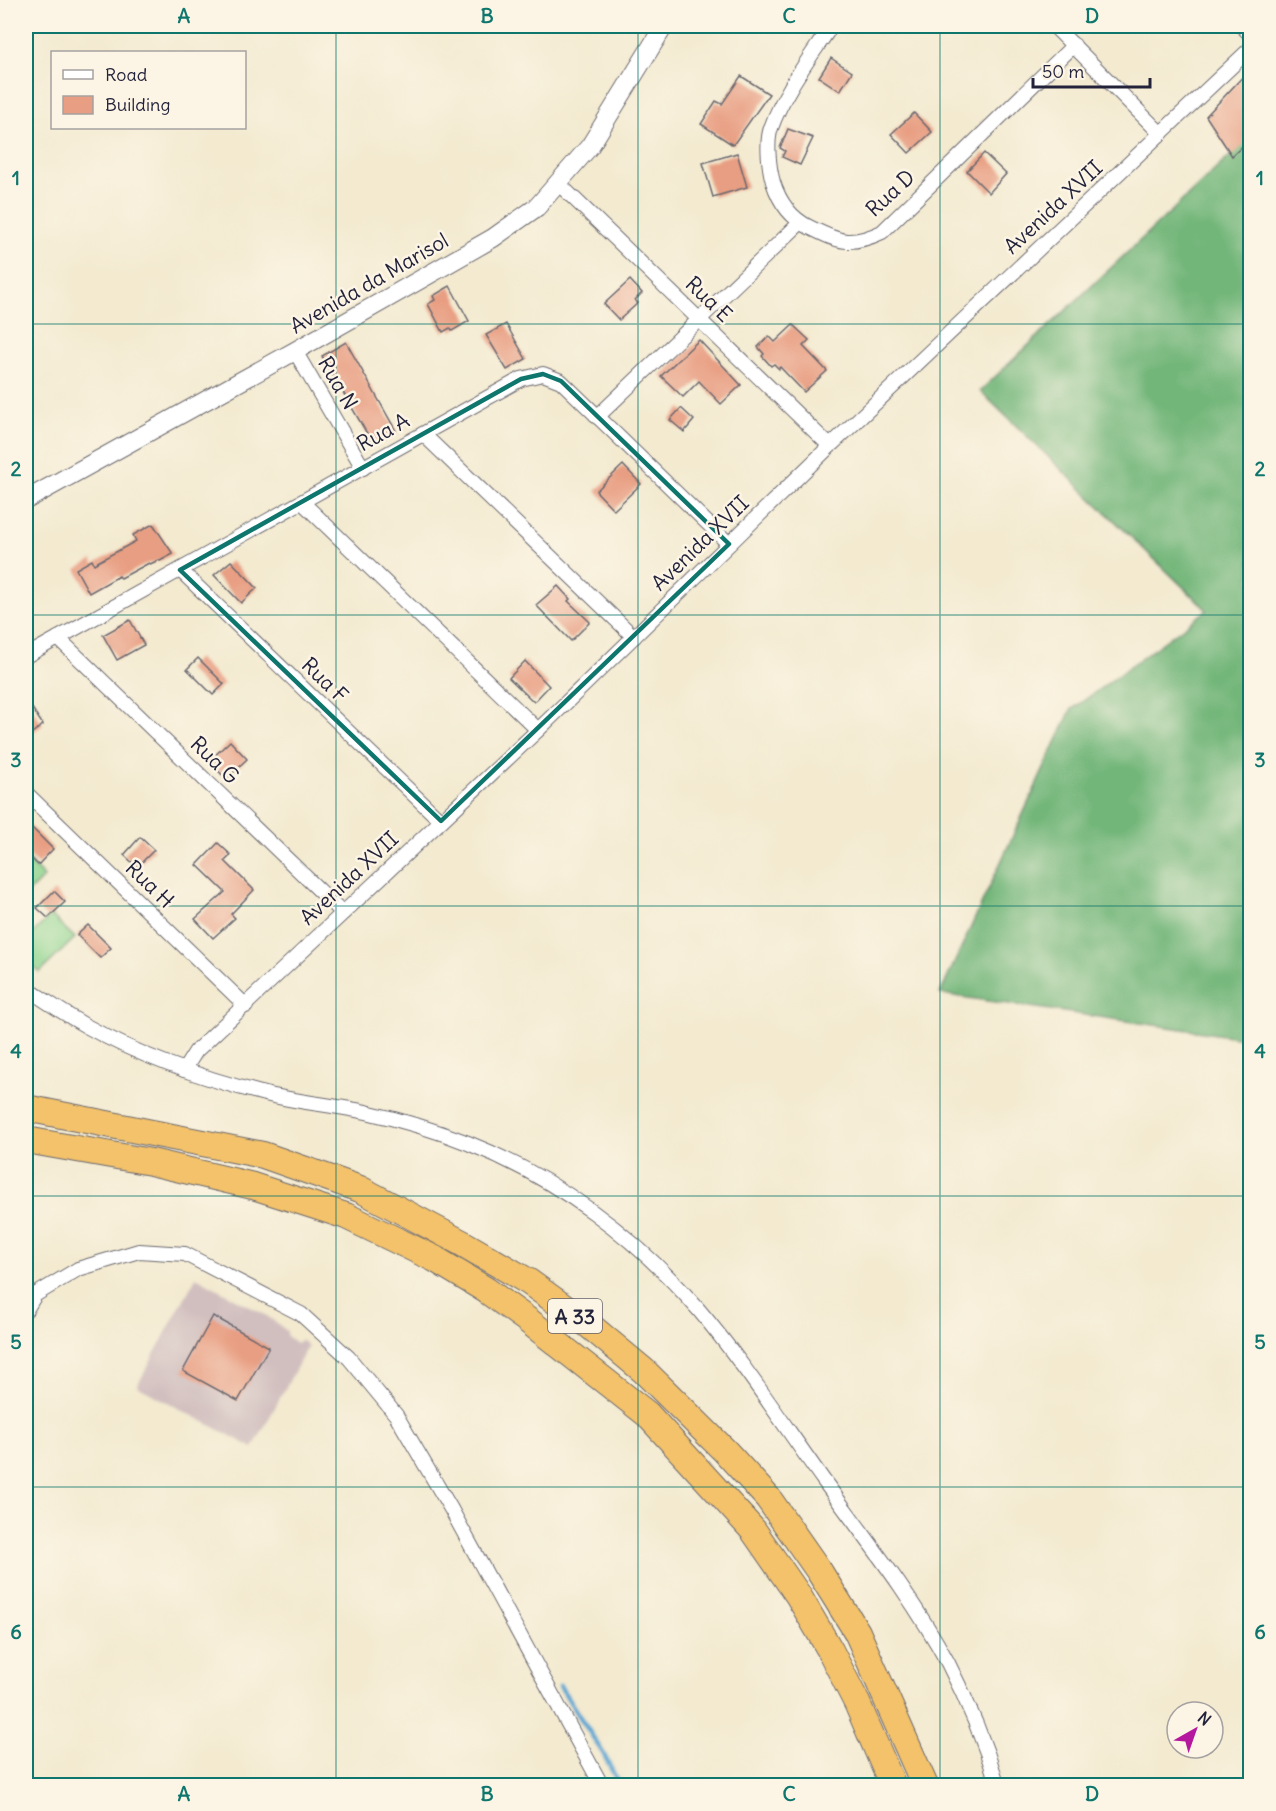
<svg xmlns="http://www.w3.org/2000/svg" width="1276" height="1811" font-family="Delius,sans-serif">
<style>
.industrial{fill:#d1bfbf}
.green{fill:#8dd48e;stroke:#587b64;stroke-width:1.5}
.forest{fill:#72b679;stroke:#4a6c5a;stroke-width:1.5}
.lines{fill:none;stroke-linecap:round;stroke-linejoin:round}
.stream{stroke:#5ba6d3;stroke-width:4.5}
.building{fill:#e89e82}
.minor-casing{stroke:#6b686f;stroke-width:16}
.tertiary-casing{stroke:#6b686f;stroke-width:20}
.motorway-casing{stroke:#6b686f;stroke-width:28}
.minor{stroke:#fff;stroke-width:14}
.tertiary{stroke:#fff;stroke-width:18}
.motorway{stroke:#f3c26a;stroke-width:26}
.marked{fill:none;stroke:#0f766e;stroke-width:4.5;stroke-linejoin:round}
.grid{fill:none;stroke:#0f766e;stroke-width:1.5;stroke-opacity:0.55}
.labels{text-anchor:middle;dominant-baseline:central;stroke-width:5;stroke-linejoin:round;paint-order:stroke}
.shield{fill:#fcf5e5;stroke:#63616e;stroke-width:1.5}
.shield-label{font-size:20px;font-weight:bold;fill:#22223b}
.street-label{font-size:21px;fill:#22223b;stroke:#fcf5e5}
.neatline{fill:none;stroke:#0f766e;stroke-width:2}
.grid-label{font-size:20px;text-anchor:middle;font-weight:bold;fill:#0f766e}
</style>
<rect width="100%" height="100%" fill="#fcf5e5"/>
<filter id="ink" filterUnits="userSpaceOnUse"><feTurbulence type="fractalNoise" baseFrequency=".0167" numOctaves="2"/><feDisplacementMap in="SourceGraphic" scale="12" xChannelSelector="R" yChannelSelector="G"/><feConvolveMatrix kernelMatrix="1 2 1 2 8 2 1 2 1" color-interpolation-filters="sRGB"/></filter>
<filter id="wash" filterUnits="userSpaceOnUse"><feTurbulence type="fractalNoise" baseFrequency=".008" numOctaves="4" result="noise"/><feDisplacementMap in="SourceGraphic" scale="24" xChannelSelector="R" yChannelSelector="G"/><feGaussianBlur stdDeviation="1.35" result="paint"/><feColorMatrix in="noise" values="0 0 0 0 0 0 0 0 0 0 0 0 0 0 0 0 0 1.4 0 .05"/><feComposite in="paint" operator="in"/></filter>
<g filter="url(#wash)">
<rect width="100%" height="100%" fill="#f3ead0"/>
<polygon class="industrial" points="196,1277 267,1316 287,1331 287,1336 296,1343 301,1340 308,1346 253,1448 137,1386"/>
<g class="green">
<polygon points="26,858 44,877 26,895"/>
<polygon points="51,915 75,938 40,972 26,962 26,940"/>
</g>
<polygon class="forest" points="1250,137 1250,1039 940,994 1071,710 1207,610 980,391"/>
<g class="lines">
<polyline class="stream" points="560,1686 603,1753 620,1786"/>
</g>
<g id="blocks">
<g class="building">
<polygon points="831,58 852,72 840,91 819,77"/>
<polygon points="1251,68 1251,138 1232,156 1206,116"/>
<polygon points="741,76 769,94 733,145 701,124 716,101 722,104"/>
<polygon points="914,113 932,132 909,153 891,134"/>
<polygon points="788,129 813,138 800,165 782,157 785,151 780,148"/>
<polygon points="737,153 747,187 713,197 703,163"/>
<polygon points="984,153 1006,174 989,193 967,171"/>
<polygon points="630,280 642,293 635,300 638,303 619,320 604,304"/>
<polygon points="450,286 469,321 452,331 450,328 443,332 428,304 435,300 433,296"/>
<polygon points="506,324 526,359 507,370 486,335"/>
<polygon points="793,325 809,340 803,346 827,371 804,392 780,367 779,369 774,364 771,366 762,356 764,354 758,347 769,336 775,342"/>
<polygon points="699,340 741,385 721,404 699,381 683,397 661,376"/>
<polygon points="346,342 396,431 373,444 322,356"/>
<polygon points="681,408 694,420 684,432 670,420"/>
<polygon points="623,465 641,484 614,510 596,491"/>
<polygon points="153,524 173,554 160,561 159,560 150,564 149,563 121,578 119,576 89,593 76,569 92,560 94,564 136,541 133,535"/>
<polygon points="231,561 257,588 241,603 214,575"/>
<polygon points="558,586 570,599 568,601 590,622 571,641 536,605"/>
<polygon points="130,620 144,645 117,660 103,635"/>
<polygon points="198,658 224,684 213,695 187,669"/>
<polygon points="525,661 549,686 534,702 509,678"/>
<polygon points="26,699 43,725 26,737"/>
<polygon points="230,741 247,759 226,779 209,761"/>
<polygon points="26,822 53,849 38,865 26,853"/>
<polygon points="140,837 154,850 137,867 124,855"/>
<polygon points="218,843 231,855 225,861 254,890 231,914 235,918 213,938 195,919 225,892 197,865"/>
<polygon points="54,891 65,902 48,918 37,908"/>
<polygon points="88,925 111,948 100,958 77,935"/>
<polygon points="213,1316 269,1347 238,1401 183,1371"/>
</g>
</g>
</g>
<g filter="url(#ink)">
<use href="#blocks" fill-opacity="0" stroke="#6b686f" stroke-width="1.5"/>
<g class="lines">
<g class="minor-casing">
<g id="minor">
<path d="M 831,26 C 810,58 784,91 771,128 C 766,142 769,168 773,182 C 779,201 791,218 809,227 C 839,242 850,247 882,232 L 1074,45"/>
<polyline points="1054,26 1161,134"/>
<polyline points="1242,26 1250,34"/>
<polyline points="558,183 830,446"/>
<polyline points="295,351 363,468"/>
<polyline points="597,417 800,223"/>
<polyline points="423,434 634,637"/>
<polyline points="302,502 538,730"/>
<polyline points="180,570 441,821"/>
<polyline points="58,638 343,913"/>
<polyline points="26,656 521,379 543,374 561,381 729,544"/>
<polyline points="26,793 246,1006"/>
<path d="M 26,988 C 46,1001 66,1015 88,1027 C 142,1057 202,1078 261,1093 C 296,1102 332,1105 366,1112 C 401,1120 435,1130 468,1143 C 557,1178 636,1237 698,1309 C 744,1363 783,1424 824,1481 C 867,1540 913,1598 948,1663 C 968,1702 985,1743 998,1786"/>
<polyline points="184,1070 196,1051 538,730 830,446 1250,49"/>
<polyline points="26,1310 35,1295 78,1269 139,1251 185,1254 301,1314 349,1358 396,1415 451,1509 602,1786"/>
</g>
</g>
<g class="tertiary-casing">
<polyline id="tertiary" points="26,500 295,351 493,238 537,207 590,146 664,26"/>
</g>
<g class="motorway-casing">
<g id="motorway">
<polyline points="26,1108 263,1155 360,1189 462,1243 529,1282 590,1326 644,1371 725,1451 768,1498 819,1571 857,1632 925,1786"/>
<polyline points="26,1140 151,1162 253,1186 346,1216 435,1259 486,1290 526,1319 647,1414 753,1530 798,1595 830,1650 857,1703 893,1786"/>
</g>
</g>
<use href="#minor" class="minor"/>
<use href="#tertiary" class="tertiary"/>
<use href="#motorway" class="motorway"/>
</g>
</g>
<path class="marked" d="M 543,374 L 561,381 L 729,544 L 441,821 L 180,570 L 521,379 Z"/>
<path class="grid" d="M 336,26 L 336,1786M 638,26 L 638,1786M 940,26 L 940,1786M 26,324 L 1250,324M 26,615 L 1250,615M 26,906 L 1250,906M 26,1196 L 1250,1196M 26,1487 L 1250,1487"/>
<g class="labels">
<rect class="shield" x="548" y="1299" width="54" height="34" rx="4.5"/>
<g class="shield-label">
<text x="575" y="1316">A 33</text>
</g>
<g class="street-label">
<text transform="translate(890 193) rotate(-43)">Rua D</text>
<text transform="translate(1053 207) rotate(-43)">Avenida XVII</text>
<text transform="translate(369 283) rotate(-30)">Avenida da Marisol</text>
<text transform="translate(709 299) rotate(44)">Rua E</text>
<text transform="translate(338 383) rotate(60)">Rua N</text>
<text transform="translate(383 432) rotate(-29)">Rua A</text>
<text transform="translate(700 543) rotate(-44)">Avenida XVII</text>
<text transform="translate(325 680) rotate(44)">Rua F</text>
<text transform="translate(215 760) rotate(44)">Rua G</text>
<text transform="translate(349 878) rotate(-43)">Avenida XVII</text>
<text transform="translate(150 884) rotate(44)">Rua H</text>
</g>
</g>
<rect width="1276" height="1811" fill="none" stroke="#fcf5e5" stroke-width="66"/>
<rect x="51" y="51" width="195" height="78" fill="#fcf5e5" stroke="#a5a1a1" stroke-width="1.5"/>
<rect x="63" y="70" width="30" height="9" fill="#ffffff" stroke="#a5a1a1" stroke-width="1.5"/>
<text x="105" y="81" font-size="18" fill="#22223b">Road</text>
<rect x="63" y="96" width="30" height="18" fill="#e89e82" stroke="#a5a1a1" stroke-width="1.5"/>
<text x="105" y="111" font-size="18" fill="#22223b">Building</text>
<g transform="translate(1195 1730) rotate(40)"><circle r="28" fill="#fcf5e5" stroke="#a5a1a1" stroke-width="1.5"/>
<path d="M0-4.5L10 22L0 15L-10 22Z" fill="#b5179e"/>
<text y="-9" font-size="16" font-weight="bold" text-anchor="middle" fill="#22223b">N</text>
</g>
<path d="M1033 78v9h117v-9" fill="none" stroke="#22223b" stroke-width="3"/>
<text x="1042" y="78" font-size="18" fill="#22223b" stroke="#fcf5e5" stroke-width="4.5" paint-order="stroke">50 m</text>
<rect x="33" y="33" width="1210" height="1745" class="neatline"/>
<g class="grid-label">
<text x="184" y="23">A</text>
<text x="487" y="23">B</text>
<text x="789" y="23">C</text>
<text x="1092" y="23">D</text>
<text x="16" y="185">1</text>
<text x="1260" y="185">1</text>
<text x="16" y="476">2</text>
<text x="1260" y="476">2</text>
<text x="16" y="767">3</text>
<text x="1260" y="767">3</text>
<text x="16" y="1058">4</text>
<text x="1260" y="1058">4</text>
<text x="16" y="1349">5</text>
<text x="1260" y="1349">5</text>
<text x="16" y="1639">6</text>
<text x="1260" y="1639">6</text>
<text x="184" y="1801">A</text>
<text x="487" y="1801">B</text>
<text x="789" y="1801">C</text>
<text x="1092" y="1801">D</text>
</g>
</svg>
